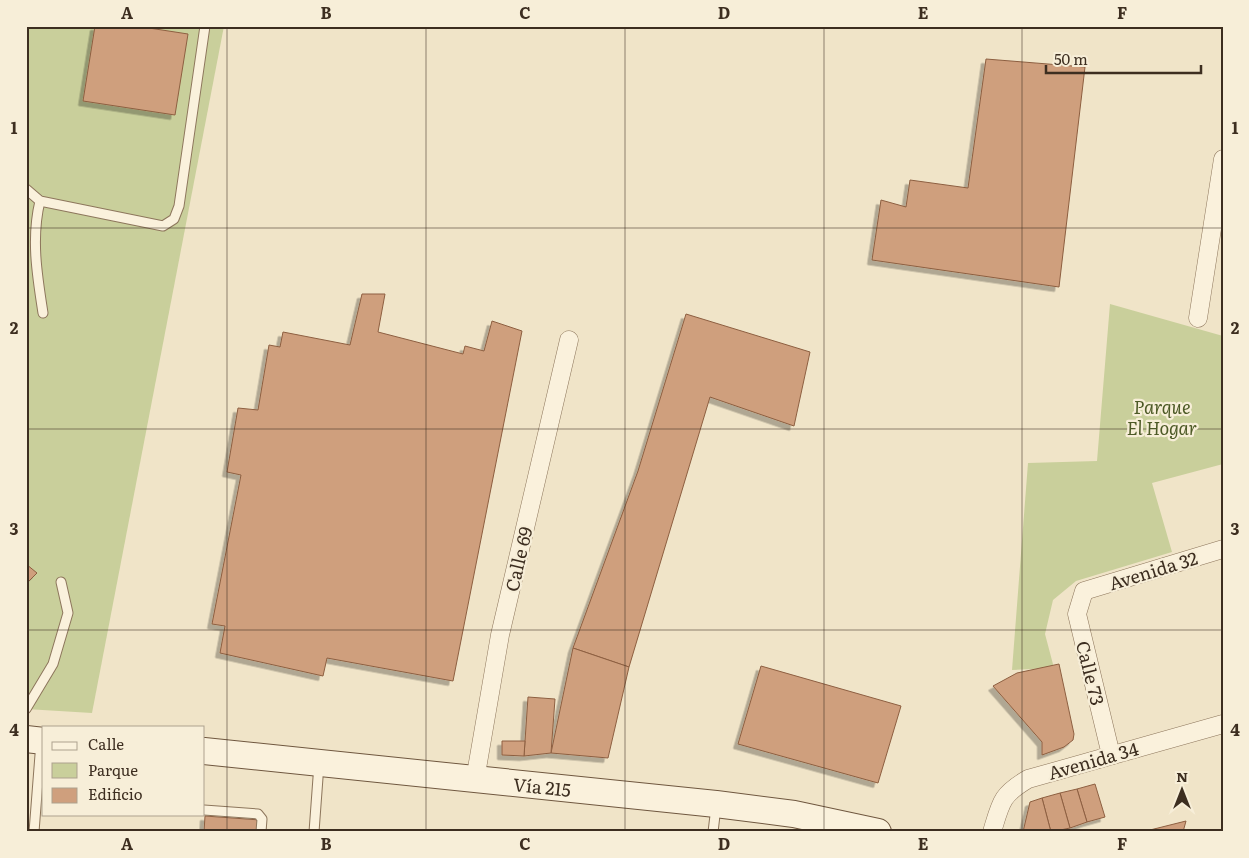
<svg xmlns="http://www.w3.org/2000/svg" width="1249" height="858" font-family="Literata,serif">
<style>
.green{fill:#c9cf9b}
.building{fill:#cf9f7d;stroke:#8d5f41;filter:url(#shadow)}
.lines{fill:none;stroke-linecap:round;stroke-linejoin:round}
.lane-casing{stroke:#8d765c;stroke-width:11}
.street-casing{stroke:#8d765c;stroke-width:19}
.secondary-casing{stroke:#6f573f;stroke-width:28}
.lane{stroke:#faf1dc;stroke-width:9}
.street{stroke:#faf1dc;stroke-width:18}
.secondary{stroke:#faf1dc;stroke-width:26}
.grid{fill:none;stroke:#3d2e20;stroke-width:1;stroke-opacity:0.55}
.labels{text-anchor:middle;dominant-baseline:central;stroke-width:4.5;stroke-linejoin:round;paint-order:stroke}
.park-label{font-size:18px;font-style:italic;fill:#4d5a26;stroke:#f7eed8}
.street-label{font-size:18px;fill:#3d2e20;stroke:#f7eed8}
.neatline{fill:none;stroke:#3d2e20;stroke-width:2}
.grid-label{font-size:16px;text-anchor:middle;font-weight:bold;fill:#3d2e20}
</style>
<defs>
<filter id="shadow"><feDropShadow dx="-4.5" dy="4.5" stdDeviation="0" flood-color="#0004"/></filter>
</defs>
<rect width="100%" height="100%" fill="#f0e4c8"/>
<g class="green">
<polygon points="26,26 224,26 92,713 26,709"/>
<polygon points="1110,304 1223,336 1223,464 1152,483 1172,552 1076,581 1053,600 1045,634 1054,668 1012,670 1028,463 1097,461"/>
</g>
<g class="building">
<polygon points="95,26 136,26 188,34 175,115 83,101"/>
<polygon points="986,59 1085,67 1059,287 872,260 881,200 906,207 910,180 968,188"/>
<polygon points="362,294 385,294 378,332 463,354 465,346 484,351 492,321 522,331 453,681 327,658 323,676 220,653 225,626 212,624 241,475 227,472 238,408 258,410 269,345 280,347 283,332 350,345"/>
<polygon points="686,314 810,352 794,426 710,397 629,667 573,648 638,471"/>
<polygon points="26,564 37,573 26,584"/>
<polygon points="573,648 629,667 608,758 551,753"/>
<polygon points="1059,664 1074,734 1073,740 1064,747 1042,755 1042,742 993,686 1017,673"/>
<polygon points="761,666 901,706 878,783 738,744"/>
<polygon points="528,697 555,699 551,753 524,756"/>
<polygon points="502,741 525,741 524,756 502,755"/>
<polygon points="1095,784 1105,817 1087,822 1077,789"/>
<polygon points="1077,789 1087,822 1070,828 1060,793"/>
<polygon points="1060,793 1070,828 1051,832 1042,798"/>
<polygon points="1042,798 1051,832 1023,832 1030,802"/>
<polygon points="205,816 260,820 259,832 204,832"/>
<polygon points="1186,821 1183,832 1142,832"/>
</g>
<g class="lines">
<g class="lane-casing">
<g id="lane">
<polyline points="26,189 40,201 163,226 174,219 179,206 205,26"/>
<path d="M 40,201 C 31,238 37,275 43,313"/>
<polyline points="26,709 53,664 68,613 61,582"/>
<polyline points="204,810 258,814 262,819 261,832"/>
<polyline points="34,832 41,742"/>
<polyline points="314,832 319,764"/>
<polyline points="713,832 716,807"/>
</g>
</g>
<g class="street-casing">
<g id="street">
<polyline points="1198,318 1223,159"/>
<polyline points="1111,755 1077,614 1084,591 1223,549"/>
<polyline points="475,780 500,635 569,340"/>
<path d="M 992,832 C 1001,802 1001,795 1028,779 L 1223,724"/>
</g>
</g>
<g class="secondary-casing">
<g id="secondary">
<polyline points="26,739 44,741"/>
<path id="s1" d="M 204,751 L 716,804 L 794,814 L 878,832"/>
</g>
</g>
<use href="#lane" class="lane"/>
<use href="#street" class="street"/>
<use href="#secondary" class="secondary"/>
</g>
<path class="grid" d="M 227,26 L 227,832M 426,26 L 426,832M 625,26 L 625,832M 824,26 L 824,832M 1022,26 L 1022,832M 26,228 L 1223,228M 26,429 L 1223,429M 26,630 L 1223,630"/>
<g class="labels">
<g class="park-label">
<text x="1162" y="406">Parque<tspan x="1162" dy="21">El Hogar</tspan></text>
</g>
<g class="street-label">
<text transform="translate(518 559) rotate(-77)">Calle 69</text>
<text transform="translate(1153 570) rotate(-17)">Avenida 32</text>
<text transform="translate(1091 673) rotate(76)">Calle 73</text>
<text transform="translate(1093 760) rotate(-16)">Avenida 34</text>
<text stroke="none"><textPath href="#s1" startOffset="340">Vía 215</textPath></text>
</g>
</g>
<rect width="1249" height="858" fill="none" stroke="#f7eed8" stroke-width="55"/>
<rect x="42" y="726" width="162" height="90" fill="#f7eed8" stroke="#ada18e"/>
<rect x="52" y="742" width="25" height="8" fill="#faf1dc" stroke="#ada18e"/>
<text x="88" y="750" font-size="15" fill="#3d2e20">Calle</text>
<rect x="52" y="763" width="25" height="15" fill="#c9cf9b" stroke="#ada18e"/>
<text x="88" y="776" font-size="15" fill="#3d2e20">Parque</text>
<rect x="52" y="788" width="25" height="15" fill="#cf9f7d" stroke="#ada18e"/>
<text x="88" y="800" font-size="15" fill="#3d2e20">Edificio</text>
<g transform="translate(1182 790)" stroke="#f7eed8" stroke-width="4" paint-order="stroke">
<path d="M0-4L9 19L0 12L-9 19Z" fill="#3d2e20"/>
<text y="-8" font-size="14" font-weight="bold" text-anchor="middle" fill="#3d2e20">N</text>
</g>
<path d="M1046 65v8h155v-8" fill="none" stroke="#3d2e20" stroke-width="2.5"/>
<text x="1054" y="65" font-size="15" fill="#3d2e20" stroke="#f7eed8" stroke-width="4" paint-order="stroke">50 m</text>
<rect x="28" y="28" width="1194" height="802" class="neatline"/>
<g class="grid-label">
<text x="127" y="19">A</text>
<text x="326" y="19">B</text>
<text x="525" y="19">C</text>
<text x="724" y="19">D</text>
<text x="923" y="19">E</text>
<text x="1122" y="19">F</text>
<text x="14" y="134">1</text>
<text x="1235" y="134">1</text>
<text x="14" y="334">2</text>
<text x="1235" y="334">2</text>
<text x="14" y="535">3</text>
<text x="1235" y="535">3</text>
<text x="14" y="736">4</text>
<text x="1235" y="736">4</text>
<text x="127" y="850">A</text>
<text x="326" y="850">B</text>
<text x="525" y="850">C</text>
<text x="724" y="850">D</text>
<text x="923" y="850">E</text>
<text x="1122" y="850">F</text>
</g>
</svg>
